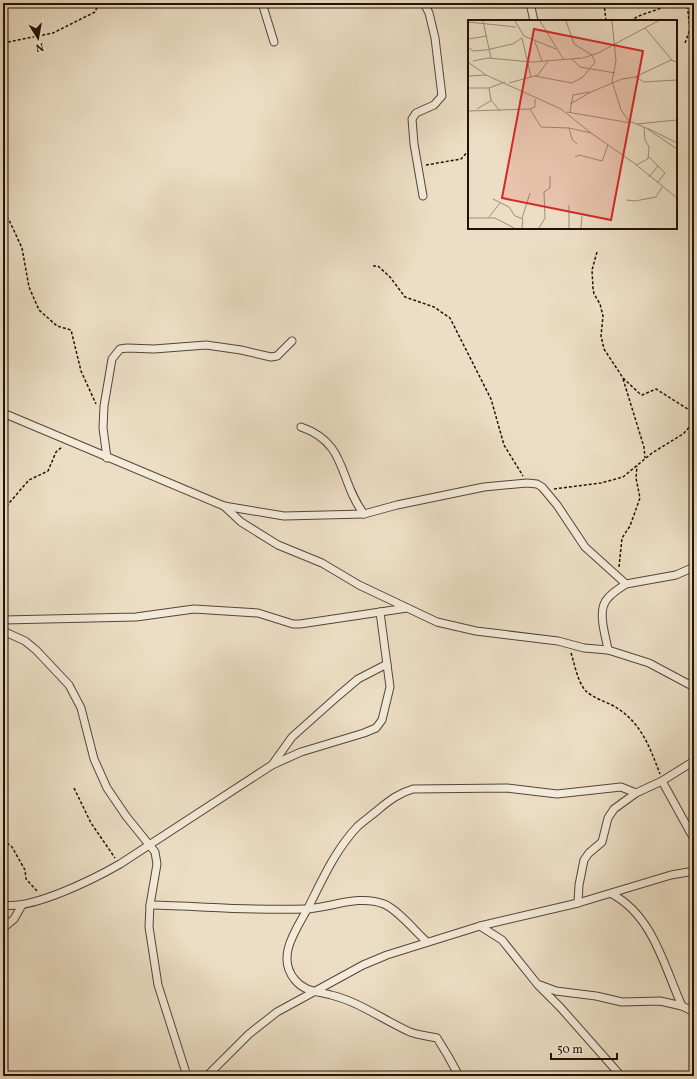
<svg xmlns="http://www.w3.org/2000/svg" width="697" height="1079" font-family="Vollkorn,serif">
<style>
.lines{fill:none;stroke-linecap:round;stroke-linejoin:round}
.minor-casing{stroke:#574436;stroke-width:9}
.path{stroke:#251006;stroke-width:1.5;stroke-dasharray:3 2;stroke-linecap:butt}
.minor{stroke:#f3ead9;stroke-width:7}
.inset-road{fill:none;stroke:#9c8c79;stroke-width:1}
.view{fill:#d62828;fill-opacity:0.15;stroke:#d62828;stroke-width:2}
.inset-edge{fill:none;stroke:#251006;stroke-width:2}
</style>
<rect width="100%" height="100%" fill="#ecdec5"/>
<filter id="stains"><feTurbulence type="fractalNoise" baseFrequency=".005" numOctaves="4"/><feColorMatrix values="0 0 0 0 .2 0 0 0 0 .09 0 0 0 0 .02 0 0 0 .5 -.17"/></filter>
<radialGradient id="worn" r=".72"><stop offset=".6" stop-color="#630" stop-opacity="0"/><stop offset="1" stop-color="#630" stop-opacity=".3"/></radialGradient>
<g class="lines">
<g class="minor-casing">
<g id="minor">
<polyline points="262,3 274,42"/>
<polyline points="530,3 534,21"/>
<polyline points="423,196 414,144 412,119 416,113 434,105 442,96 435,38 429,13 424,3"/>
<polyline points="3,413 224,506 284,516 364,514 397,505 484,487 527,483 537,484 542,487 557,505 585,547 626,584 676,575 694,567"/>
<path d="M 301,427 C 348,443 338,480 364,514"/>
<polyline points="107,458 103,428 104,406 112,359 120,349 127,348 154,349 206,345 241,350 271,357 277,356 292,341"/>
<polyline points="224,506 241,522 278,545 322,563 359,585 437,622 476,631 558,641 584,648 608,650 649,663 694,687"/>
<polyline points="3,620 136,617 194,609 258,613 293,624 300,624 407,608"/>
<polyline points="3,631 25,641 36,650 69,685 81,708 94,759 107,788 126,816 155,852 157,864 150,905 149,927 158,985 187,1076"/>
<path d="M 608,650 C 606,636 596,610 608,598 C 613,592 620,588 626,584"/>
<polyline points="272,765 301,752 364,733 376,728 382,720 390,687 380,612"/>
<polyline points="662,781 694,839"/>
<path d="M 612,894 C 653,916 664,966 682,1006"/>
<polyline points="578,903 579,885 584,860 589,853 602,842 608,818 614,809 636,793 662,781 694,761"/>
<path d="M 3,905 C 32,910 94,879 120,864 L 272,765 L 292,737 L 338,696 L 358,679 L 387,664"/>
<path d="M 150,905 C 201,906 254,911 305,909 C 331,908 358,894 384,904 C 398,910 415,931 427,942"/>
<polyline points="480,926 502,940 538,985 560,1007 621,1076"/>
<polyline points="3,928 14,919 22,905"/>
<polyline points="540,985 556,991 596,996 622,1002 660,1001 682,1006 694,1012"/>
<polyline points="207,1076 249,1034 277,1012 363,965 387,955 480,926 578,903 671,875 694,871"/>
<path d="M 459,1076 L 448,1056 L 437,1038 C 428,1036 418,1035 410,1032 C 383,1020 360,1002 331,995 C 317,991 305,992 295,980 C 275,956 297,929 309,906 C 323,878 336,849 358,826 C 365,820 372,815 379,809 C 390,800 399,793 413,789 L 507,788 L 557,794 L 621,787 L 636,793"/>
</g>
</g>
<g class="path">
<polyline points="604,3 606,21"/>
<path d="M 630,21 C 643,12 657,12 670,3"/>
<polyline points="3,43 53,33 95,12 99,3"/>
<polyline points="685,43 690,29 687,3"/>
<polyline points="426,165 461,159 469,150"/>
<polyline points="3,213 9,220 22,248 29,287 39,310 57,326 71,330 81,371 96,404"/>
<polyline points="597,252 592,270 593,288 594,294 600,304 603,316 601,336 604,349 623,378 639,393 642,395 656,389 694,413"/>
<polyline points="373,266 378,266 390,277 405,297 434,307 450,318 491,399 504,445 523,476"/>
<polyline points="623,379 644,447 645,458"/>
<polyline points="554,489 601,483 623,477 652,453 683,434 694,422"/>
<polyline points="3,510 29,480 48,471 56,452 62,447"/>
<polyline points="619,567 622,538 630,526 640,498 636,478 637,466"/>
<path d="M 571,653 C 575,665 577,680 585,690 C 592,698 608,702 617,708 C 642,724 650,748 660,774"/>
<polyline points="74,788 91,823 115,858"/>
<polyline points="3,840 12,847 25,870 26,879 38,892"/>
</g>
<use href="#minor" class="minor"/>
</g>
<g transform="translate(468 20)">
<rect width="209" height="209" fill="#ecdec5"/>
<path class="inset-road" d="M 15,1 L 23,38M 47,1 L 56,16 L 88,29M 72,1 L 96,40M 144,1 L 148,41 L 144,61 L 153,90 L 161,101 L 178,108 L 209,129M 0,2 L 48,7M 177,8 L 204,40M 54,18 L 63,57M 0,19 L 19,16M 67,22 L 74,41M 0,27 L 5,31 L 18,30 L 45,24 L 54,18M 104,39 L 112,47 L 147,53M 5,41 L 20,38 L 64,42 L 115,38 L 130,33 L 190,1M 0,42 L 18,55 L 93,89 L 123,113M 0,56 L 18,55M 67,56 L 104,63 L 115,57 L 127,42 L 124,35 L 106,24 L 98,1M 167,57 L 203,40 L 209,42M 41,63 L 70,55 L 80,41M 0,68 L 21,68 L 37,62M 21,68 L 23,80 L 32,91M 102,84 L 123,72 L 154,59 L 168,57 L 176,62 L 209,60M 9,89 L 24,80M 62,89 L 67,87 L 67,79M 0,91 L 62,89 L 73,107 L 101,108 L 123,113 L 166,143 L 209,178M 99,92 L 163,103M 102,92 L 105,75 L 122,72M 169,104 L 209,100M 101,108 L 104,119 L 109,124M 179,108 L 209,123M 180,136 L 190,146 L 181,157M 107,137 L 111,135 L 134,141 L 140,125M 168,145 L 180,139 L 181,127 L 177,120 L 176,107M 189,163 L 197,153 L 190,146M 25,179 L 41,187 L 47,196 L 55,199 L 54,208M 158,180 L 167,181 L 188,177 L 194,167M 101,185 L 101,208M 21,197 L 32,183M 0,198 L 27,198 L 46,208M 54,198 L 62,173M 71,208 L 77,198 L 76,172 L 82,168 L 82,156M 113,208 L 114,196"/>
<path class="view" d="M 66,9 L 175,31 L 143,200 L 34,178 Z"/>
<rect width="209" height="209" class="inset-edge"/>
</g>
<rect width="697" height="1079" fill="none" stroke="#ecdec5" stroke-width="16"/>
<rect x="4" y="4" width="689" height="1071" fill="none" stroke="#251006" stroke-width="2"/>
<rect x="8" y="8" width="681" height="1063" fill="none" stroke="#251006"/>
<g transform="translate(38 38) rotate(169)" stroke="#f3ead9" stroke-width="3" paint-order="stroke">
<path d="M0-3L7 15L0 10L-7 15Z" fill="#251006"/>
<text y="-6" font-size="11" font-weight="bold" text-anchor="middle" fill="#251006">N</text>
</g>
<path d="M551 1053v6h66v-6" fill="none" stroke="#251006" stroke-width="2"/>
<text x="557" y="1053" font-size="12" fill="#251006" stroke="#f3ead9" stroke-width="3" paint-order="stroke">50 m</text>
<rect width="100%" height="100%" filter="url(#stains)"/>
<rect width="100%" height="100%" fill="url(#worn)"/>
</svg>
